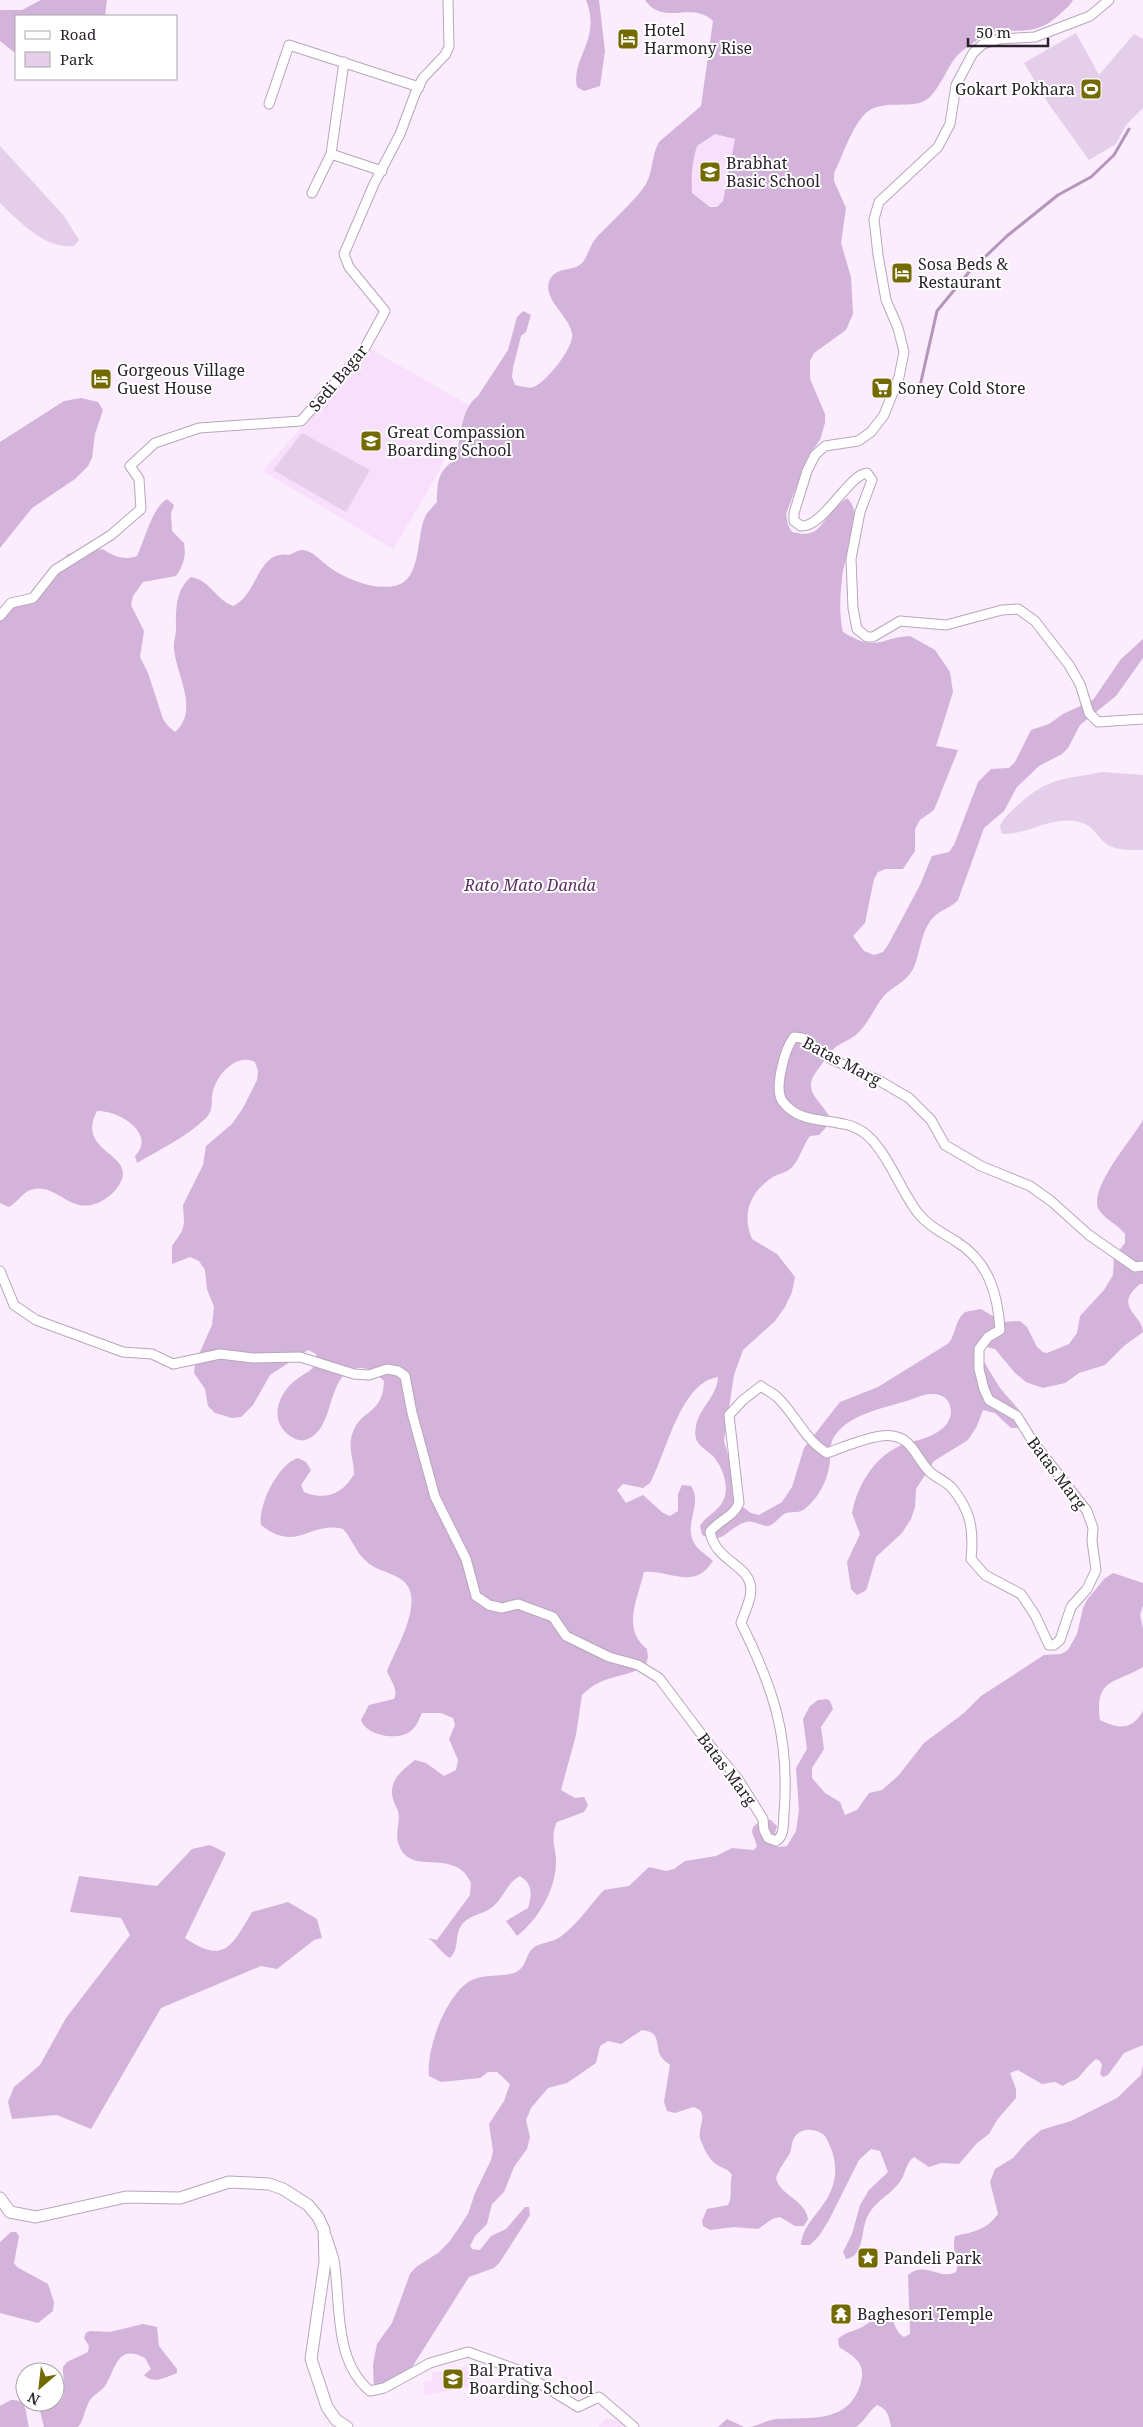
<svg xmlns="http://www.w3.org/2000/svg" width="1143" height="2427" font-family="'Noto Serif',serif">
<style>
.built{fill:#f8e0fc}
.green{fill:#e5ceea}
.forest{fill:#d3b3da;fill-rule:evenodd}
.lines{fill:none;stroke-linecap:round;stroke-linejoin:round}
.stream{stroke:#b596bb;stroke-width:3}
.minor-casing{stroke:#b8a6bb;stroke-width:11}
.tertiary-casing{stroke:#b8a6bb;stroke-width:13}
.minor{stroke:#fff;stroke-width:9}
.tertiary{stroke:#fff;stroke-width:11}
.labels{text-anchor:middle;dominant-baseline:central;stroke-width:4;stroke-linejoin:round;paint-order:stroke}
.poi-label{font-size:16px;fill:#29222a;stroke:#fff;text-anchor:start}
.street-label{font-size:16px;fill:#29222a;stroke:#fff}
.park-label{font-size:16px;font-style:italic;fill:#593061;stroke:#fff}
</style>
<rect width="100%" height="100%" fill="#fbecfe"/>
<g class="built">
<polygon points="715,134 736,139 723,201 717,207 710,206 692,193 691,182 691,164 697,146"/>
<polygon points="370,349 469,405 436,477 393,549 263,471"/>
<polygon points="467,2366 469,2376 474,2375 475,2386 425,2395 423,2383 432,2381 432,2373"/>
<polygon points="606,2418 626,2424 626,2427 598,2427"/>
</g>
<g class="green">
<polygon points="1076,33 1099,75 1134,34 1143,39 1143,108 1126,125 1116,144 1089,160 1048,103 1024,63"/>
<path d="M 0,146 L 64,216 L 79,240 L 74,246 C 44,249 20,222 0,203 Z"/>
<polygon points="302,433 370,470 346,512 273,470"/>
<path d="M 1103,772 L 1143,775 L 1143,850 C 1131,850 1115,851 1105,843 C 1096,835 1093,825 1079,822 C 1052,815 1028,835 1002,834 L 1000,826 C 1004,817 1011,812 1018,805 C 1050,776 1064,780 1103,772 Z"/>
</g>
<g class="forest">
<polygon points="41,0 107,0 105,16 16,16 16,52 14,52 0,41 0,10 22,10"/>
<path d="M 586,0 L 599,0 L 605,51 L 600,86 L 584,91 L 577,87 C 571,57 602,40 586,0 Z"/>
<path d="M 645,0 L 1073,0 C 1070,6 1065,9 1060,14 C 1030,43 1007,22 982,37 C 974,42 961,51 955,58 C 947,69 941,85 930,97 C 914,113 881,95 863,116 C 850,131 843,155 834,173 L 834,181 L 846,208 L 841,243 L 851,277 L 853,314 L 846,330 L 814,353 L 810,361 L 810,379 L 825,414 L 825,423 L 820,440 L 808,456 L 786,514 L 788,525 L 792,532 C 819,539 820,524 834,509 C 838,505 843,501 847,498 C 867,517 844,555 842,578 C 840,596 839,615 843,632 C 878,653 878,638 910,636 L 935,650 L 950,672 L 953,692 L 936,746 L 958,750 L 934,810 L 920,820 L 915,829 L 915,851 L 903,869 L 886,869 L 878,872 L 874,879 L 865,923 L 853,936 L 864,951 L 874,955 L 883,952 L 888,945 L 920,885 L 932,856 L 949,852 L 954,845 L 978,782 L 991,769 L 1009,768 L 1015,762 L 1031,730 L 1049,724 L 1063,714 L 1093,700 L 1121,659 L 1143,639 L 1143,658 L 1116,696 L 1080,725 L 1068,748 L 1062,754 L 1039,766 L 1017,787 L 1004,811 L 984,828 L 958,900 C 949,910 938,909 929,923 C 920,936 920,955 913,969 C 906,983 892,986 883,997 C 874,1008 869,1022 859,1032 C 852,1039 845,1041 837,1046 C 833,1048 814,1074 812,1079 C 806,1097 828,1106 831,1122 L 819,1135 L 810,1136 C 803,1145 800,1158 793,1166 C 787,1174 777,1173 770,1179 C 749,1194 742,1215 752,1239 L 777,1254 L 795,1277 L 792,1292 L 785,1307 L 775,1321 L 743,1350 L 734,1375 L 724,1441 L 743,1507 L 751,1513 L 759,1515 L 782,1502 L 792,1487 L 804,1448 L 840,1402 L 878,1387 L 949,1343 C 956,1333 955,1320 965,1312 L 981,1309 L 1003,1322 L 1020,1321 L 1027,1327 L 1037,1347 L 1043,1352 L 1047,1353 L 1069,1344 L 1077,1333 L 1080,1316 L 1104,1290 L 1113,1275 L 1114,1257 L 1125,1243 L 1125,1234 C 1118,1224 1103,1219 1098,1208 C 1090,1186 1133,1138 1143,1120 L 1143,1284 L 1140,1284 C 1112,1307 1143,1315 1143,1332 L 1124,1346 L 1105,1365 L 1079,1373 L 1065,1383 L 1043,1388 L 1026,1382 L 1015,1373 L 995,1349 L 987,1347 L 983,1349 L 981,1357 L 1000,1388 L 1020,1411 L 1024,1420 L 1019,1428 L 1011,1428 L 995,1413 L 983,1410 L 977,1426 L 968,1440 L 934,1461 L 916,1489 L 915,1507 L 911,1519 L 902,1533 L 876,1557 L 867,1588 L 865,1591 L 857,1595 L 851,1589 L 847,1562 L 860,1534 L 852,1513 C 858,1483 876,1454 905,1444 C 918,1440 933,1437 943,1428 C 957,1416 952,1393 932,1394 C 922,1394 912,1400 903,1402 C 880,1409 843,1416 832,1441 C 830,1447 830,1454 830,1460 C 829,1477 820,1496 807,1507 C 800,1514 795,1511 786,1513 C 779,1516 775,1525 768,1526 C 760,1526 753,1520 746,1522 C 726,1528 726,1545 702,1535 L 700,1526 C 706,1515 718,1512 723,1501 C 730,1488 723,1468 714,1457 C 704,1447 692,1445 696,1426 C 699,1408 717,1397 718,1377 C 680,1382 666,1455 650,1483 L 643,1488 L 623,1484 L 617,1490 L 626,1503 L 643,1495 L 663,1513 L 670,1516 L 678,1511 L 678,1494 L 682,1485 L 691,1486 C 704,1504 681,1526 696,1546 C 700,1551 708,1556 713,1561 C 694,1591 670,1570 644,1572 C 638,1598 621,1629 647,1649 L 648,1657 L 646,1665 C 623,1680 604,1673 582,1695 L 576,1735 L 561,1790 L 575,1798 L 584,1797 L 588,1805 L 584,1812 L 557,1822 C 550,1836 555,1845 556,1859 C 557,1888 539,1919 517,1936 L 506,1921 L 528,1908 C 532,1895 533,1884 520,1876 C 506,1883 504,1899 491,1908 C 482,1915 468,1915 461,1926 C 454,1937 460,1948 450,1958 C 440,1952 437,1944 428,1938 L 437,1940 L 470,1895 L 471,1883 C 455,1846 411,1878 399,1845 C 394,1833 401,1823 398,1811 C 396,1806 392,1799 392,1793 C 391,1778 404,1769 415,1760 L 426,1763 L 444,1776 L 456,1770 L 458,1760 L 449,1739 L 455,1725 L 453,1718 L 441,1713 L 422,1713 C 419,1719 417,1726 412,1730 C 400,1742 366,1736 361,1720 L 369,1705 L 394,1699 C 399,1689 390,1680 387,1671 C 396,1648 427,1598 402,1580 C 390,1571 375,1571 365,1560 C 355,1551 352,1538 343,1529 C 309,1520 298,1554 261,1525 C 258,1505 278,1464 298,1458 L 306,1462 L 311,1470 L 301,1485 L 304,1492 C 325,1501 343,1494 354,1474 C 354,1459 347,1447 353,1432 C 361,1409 383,1415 384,1381 C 375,1372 364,1364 351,1370 C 327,1381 334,1428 308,1439 C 301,1442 296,1440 290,1436 C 268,1420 278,1393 297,1379 C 305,1373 312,1371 317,1362 L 316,1354 L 308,1350 L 270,1375 L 253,1405 L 241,1417 L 232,1418 L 215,1413 L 208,1406 L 205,1389 L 194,1373 L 195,1363 L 212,1325 L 214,1307 L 207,1289 L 205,1270 L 199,1261 L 190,1257 L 172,1264 L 172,1246 L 182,1231 L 184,1223 L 183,1205 L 203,1165 L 206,1146 L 232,1124 L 243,1108 L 257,1080 L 258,1071 L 255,1062 C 237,1053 218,1073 213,1091 C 210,1102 215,1109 205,1119 C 186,1137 159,1150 137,1163 L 135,1156 C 157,1134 119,1110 97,1111 C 76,1151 131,1153 122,1179 C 118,1188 113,1194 105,1199 C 71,1221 58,1180 30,1190 C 23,1193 16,1203 9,1207 L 0,1203 L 0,609 L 31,599 L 68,554 L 102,549 C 114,556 123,561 137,556 C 145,539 152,508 167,499 L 174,505 L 171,513 L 172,531 L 184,543 C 186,556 184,565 176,576 L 143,582 L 133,596 L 131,605 L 144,631 L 140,657 L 148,673 L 163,719 L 168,726 L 175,732 C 200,711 176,674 174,649 C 173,642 176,636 176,630 C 176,609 175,591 191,577 C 211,581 215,599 233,606 C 258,596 257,549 289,555 C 294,553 298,550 303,550 C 313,551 321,561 329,567 C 346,579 372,590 394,586 C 422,582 416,537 425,517 C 427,512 433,507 437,502 C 437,482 438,469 457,459 C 459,439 461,408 478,396 L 508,350 L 517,317 L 523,311 L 531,315 L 526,332 L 521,336 L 513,368 L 512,377 L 515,385 C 521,386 528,389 534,387 C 546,382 575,347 572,333 C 569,316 543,299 549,282 C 555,265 574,273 583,262 C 588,255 590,245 596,238 C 607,226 642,194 647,182 C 653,169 652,154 659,142 L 701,106 L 713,21 C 691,0 664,27 645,0 ZM 715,134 L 735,139 L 723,201 L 717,207 L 710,207 L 692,193 C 691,176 692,162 697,146 Z"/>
<polygon points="81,398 98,402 103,410 95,434 92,458 88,466 75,479 32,508 0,548 0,442 64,401"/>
<path d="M 1113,1573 L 1143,1583 L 1143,1605 L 1140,1615 L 1143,1629 L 1143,1667 C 1116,1684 1094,1677 1100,1720 C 1119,1729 1131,1731 1143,1711 L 1143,2045 L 1124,2053 L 1108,2075 L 1103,2077 L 1100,2074 L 1102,2065 L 1100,2061 L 1096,2059 C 1088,2065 1084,2072 1078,2078 C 1074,2081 1069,2081 1063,2086 L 1055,2082 L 1042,2084 L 1018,2070 L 1010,2073 L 1016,2089 L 1016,2098 L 997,2120 L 989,2134 L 977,2143 L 959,2164 L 941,2163 L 929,2167 L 914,2157 C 905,2163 906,2175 899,2183 C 888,2197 873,2202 866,2220 C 861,2233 864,2256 846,2259 L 843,2252 L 852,2234 L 860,2205 L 869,2190 L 888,2172 L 880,2151 L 871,2149 L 859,2160 L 829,2220 L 819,2236 L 810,2245 L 801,2245 C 801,2234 809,2223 816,2214 C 837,2189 842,2166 825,2136 C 816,2128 801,2127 794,2138 C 791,2143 792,2148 790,2153 C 785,2162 779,2168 776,2178 C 780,2196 805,2199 808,2219 L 804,2226 L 795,2226 L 780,2217 L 772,2219 L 758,2229 L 734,2227 L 710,2230 L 703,2226 L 702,2221 L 707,2209 L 728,2205 C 733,2197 729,2185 732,2175 C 728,2168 722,2169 716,2164 C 709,2159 704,2149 701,2141 C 695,2129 712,2112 693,2107 L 675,2113 L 667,2111 L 664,2102 L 670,2065 C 666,2062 661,2058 659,2053 C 656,2040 659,2032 642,2030 L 621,2044 L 608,2041 L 600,2046 L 596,2063 L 567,2083 L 548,2088 L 531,2108 L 526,2120 L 530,2137 L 527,2149 L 514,2167 L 504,2192 L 492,2204 L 487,2224 L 475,2236 L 470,2246 L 472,2249 L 480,2250 L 491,2236 L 506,2229 L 525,2207 L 529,2207 L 530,2215 L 500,2262 L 494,2268 L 469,2277 L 409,2372 L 392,2388 L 382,2393 L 376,2393 L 374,2390 L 373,2365 L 377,2344 L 392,2323 L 410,2274 L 416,2267 L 438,2253 L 450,2241 L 468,2214 L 475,2193 L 491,2160 L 493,2151 L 489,2124 L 504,2101 L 510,2084 L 497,2072 L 488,2072 L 480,2078 L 441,2082 L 429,2076 C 426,2049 446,1995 470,1981 C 484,1973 508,1978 518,1971 C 526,1966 526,1955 532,1949 C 539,1942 552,1943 560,1937 C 578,1924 589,1906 604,1890 L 629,1886 L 649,1867 L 666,1871 L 674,1869 L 685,1861 L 716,1856 L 732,1848 L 754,1850 L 757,1846 L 752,1832 L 753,1827 L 763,1819 L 771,1820 L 777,1826 C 775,1834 772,1840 778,1847 L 787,1846 L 796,1831 L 799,1810 L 796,1768 L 807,1749 L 803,1719 L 810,1706 L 818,1700 L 827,1699 L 830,1701 L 833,1709 L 821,1727 L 824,1749 L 812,1768 L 812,1778 L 825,1793 L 840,1802 L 845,1815 L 857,1810 L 869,1793 L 882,1790 L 898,1776 L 924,1743 L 964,1713 L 981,1696 L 1044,1655 L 1061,1654 L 1068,1650 L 1077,1634 L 1083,1608 L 1087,1600 L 1104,1579 Z"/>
<path d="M 210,1845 L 226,1853 L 185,1938 C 224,1965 232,1946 252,1912 L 288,1902 L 317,1919 L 322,1938 L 314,1940 L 277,1969 L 261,1966 L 161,2008 L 91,2129 L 57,2115 L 12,2119 L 8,2102 L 14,2087 L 40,2065 L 66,2018 L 130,1935 L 121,1918 L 70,1912 L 79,1876 L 157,1886 L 192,1849 Z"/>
<path d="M 1143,2065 L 1143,2427 L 891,2427 C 889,2417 888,2409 877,2405 C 868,2412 865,2421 856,2427 L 748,2427 C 758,2426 767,2420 777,2419 C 811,2417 850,2424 861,2382 C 866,2362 853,2356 839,2347 L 838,2339 C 846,2331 858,2331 867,2324 C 873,2320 876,2314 883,2312 C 896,2317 893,2331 904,2337 L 910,2334 L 908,2275 C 925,2260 940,2281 956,2272 C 960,2262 951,2251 955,2236 C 974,2232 986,2230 998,2214 L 990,2182 L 995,2169 L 1013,2158 L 1026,2143 L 1041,2130 L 1071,2121 L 1117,2098 L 1141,2075 Z"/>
<polygon points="11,2232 16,2232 19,2236 14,2263 17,2267 48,2284 54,2302 53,2311 38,2323 0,2313 0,2242"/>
<path d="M 143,2324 L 157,2327 L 159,2346 L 177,2369 L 177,2373 C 166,2377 153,2385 144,2375 L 151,2369 L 145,2358 C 116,2343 116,2370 105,2386 C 101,2392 92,2395 89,2402 C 84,2411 84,2420 78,2427 L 44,2427 L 40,2411 C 45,2407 50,2407 55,2405 C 70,2398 62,2378 63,2367 L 67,2362 L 88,2352 L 89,2346 L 84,2338 L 86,2333 L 90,2331 L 110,2332 Z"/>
<path d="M 11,2400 C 29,2399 25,2414 29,2427 L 0,2427 L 0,2406 Z"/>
<polygon points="727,2419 744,2427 718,2427"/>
</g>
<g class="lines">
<polyline class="stream" points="920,386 937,311 969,272 1007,236 1058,195 1091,177 1114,155 1129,129"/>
<g class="minor-casing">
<g id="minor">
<path d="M 1109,0 L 1090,16 L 1035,37 L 999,39 L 983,44 L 973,53 L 956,85 L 950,124 L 938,147 L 879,202 L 874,219 L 878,255 L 886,300 L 898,328 L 904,352 L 899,377 L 884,415 L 871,432 L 858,441 L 825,446 L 815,455 L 807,471 L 794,513 L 794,521 L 801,526 C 823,528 848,475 867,473 L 872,480 L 860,512 L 851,559 L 853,608 L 857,629 L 867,637 L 873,637 L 900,621 L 946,625 L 1002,610 L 1018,609 L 1035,621 L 1069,665 L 1080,684 L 1089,713 L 1098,722 L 1143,719"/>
<polyline points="269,104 289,45 419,87"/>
<polyline points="331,154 382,171"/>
<polyline points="312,193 331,154 344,62"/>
<polyline points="0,616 11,603 33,598 55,570 111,535 141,509 139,479 130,466 155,443 199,428 301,421 362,353 385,311 349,267 344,254 374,184 400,134 415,94 423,78 445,55 449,47 448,0"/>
<path d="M 0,1271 L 14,1305 L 36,1320 L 123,1352 L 152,1354 L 173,1364 L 220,1354 L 253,1358 L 300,1357 L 354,1374 L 369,1375 L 387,1369 L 398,1371 L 405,1376 L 412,1413 L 435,1497 L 466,1559 L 476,1596 L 489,1605 L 502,1608 L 518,1604 L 553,1617 L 566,1636 L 609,1657 L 638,1665 L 659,1678 L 708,1743 L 738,1779 L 763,1819 L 764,1830 L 768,1838 L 776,1841 C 785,1836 783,1822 784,1813 C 790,1738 774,1689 741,1623 C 744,1614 748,1606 750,1597 C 757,1564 717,1566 710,1532 C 718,1520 733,1518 739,1503 L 729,1415 L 743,1400 L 761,1386 C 766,1390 773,1393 777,1397 C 796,1415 804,1439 827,1453 C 844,1447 876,1433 893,1436 C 913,1439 917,1460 930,1472 C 936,1478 946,1481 952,1488 C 971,1511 974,1530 971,1559 L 985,1575 L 1021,1594 L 1035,1615 L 1049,1645 L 1054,1645 L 1060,1640 L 1071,1607 L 1087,1589 L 1096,1570 L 1092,1541 L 1093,1528 L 1087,1511 L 1033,1442 L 1017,1416 L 989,1400 L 984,1389 L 979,1369 L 979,1349 L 988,1337 L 1000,1330 C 998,1295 989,1262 957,1242 C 943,1233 928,1226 918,1213 C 900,1190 886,1148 863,1132 C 838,1115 803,1128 783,1102 C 773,1090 785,1048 794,1037 L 802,1038 L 831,1059 L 880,1081 L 909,1098 L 931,1120 L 945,1145 L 981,1166 L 1030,1186 L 1051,1201 L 1089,1235 L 1135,1267 L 1143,1266"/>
<path d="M 327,2237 C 329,2245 332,2252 334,2260 C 341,2303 333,2360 370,2391 L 384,2388 L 430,2363 L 468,2352 L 518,2370 L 578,2407 L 599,2397 L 634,2427"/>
</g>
</g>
<g class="tertiary-casing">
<polyline id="tertiary" points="0,2198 10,2212 36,2217 126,2197 180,2198 229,2182 269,2184 283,2189 308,2205 318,2217 324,2230 325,2262 311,2359 327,2407 336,2420 347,2427"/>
</g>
<use href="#minor" class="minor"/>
<use href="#tertiary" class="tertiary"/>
</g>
<defs>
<g id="hotel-square" transform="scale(1.125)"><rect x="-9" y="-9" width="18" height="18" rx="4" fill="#746a02" stroke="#fff"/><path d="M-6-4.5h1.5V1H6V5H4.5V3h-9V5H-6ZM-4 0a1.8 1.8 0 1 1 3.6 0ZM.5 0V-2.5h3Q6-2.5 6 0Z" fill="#fff"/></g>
<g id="stadium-square" transform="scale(1.125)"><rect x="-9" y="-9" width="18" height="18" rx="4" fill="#746a02" stroke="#fff"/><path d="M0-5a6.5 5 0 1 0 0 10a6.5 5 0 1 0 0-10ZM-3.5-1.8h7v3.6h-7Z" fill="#fff"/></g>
<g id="school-square" transform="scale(1.125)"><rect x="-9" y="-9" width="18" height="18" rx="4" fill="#746a02" stroke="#fff"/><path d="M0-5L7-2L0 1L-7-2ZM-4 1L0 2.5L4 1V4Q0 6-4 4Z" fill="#fff"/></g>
<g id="supermarket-square" transform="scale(1.125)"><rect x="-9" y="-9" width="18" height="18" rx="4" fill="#746a02" stroke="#fff"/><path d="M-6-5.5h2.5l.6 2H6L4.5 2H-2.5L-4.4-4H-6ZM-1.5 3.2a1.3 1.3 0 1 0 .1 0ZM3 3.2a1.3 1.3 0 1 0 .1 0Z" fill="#fff"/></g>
<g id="sight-square" transform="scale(1.125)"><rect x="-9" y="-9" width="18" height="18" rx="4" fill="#746a02" stroke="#fff"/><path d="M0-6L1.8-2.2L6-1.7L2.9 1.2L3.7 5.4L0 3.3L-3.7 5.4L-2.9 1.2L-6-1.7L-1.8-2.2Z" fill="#fff"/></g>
<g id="temple-square" transform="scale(1.125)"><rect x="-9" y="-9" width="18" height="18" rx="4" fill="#746a02" stroke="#fff"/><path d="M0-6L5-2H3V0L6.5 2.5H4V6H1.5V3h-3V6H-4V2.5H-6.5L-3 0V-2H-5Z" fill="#fff"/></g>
</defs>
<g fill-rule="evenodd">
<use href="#hotel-square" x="628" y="39"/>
<use href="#stadium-square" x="1091" y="89"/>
<use href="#school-square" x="710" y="172"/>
<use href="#hotel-square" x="902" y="273"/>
<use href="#hotel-square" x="101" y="379"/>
<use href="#supermarket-square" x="882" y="388"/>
<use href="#school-square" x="371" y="441"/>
<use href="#sight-square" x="868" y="2258"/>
<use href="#temple-square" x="841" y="2314"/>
<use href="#school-square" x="453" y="2379"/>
</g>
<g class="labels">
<g class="poi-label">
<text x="644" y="30">Hotel<tspan x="644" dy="18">Harmony Rise</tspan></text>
<text x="1075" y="89" text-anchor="end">Gokart Pokhara</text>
<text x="726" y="163">Brabhat<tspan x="726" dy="18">Basic School</tspan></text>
<text x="918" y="264">Sosa Beds &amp;<tspan x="918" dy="18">Restaurant</tspan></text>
<text x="117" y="370">Gorgeous Village<tspan x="117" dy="18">Guest House</tspan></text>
<text x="898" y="388">Soney Cold Store</text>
<text x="387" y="432">Great Compassion<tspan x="387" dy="18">Boarding School</tspan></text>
<text x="884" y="2258">Pandeli Park</text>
<text x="857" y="2314">Baghesori Temple</text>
<text x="469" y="2370">Bal Prativa<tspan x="469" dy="18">Boarding School</tspan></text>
</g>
<g class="street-label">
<text transform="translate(338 378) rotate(-50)">Sedi Bagar</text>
<text transform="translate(842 1061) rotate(28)">Batas Marg</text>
<text transform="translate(1057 1473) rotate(53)">Batas Marg</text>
<text transform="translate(727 1769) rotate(53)">Batas Marg</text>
</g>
<g class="park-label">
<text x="530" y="885">Rato Mato Danda</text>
</g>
</g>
<rect x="15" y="15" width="162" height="65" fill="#ffffff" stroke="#a9a7aa"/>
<rect x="25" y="31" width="25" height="8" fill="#ffffff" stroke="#a9a7aa"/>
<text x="60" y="40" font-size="15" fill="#29222a">Road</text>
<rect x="25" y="52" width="25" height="15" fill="#e5ceea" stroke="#a9a7aa"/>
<text x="60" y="65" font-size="15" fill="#29222a">Park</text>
<g transform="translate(40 2387) rotate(208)"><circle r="24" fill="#ffffff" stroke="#a9a7aa"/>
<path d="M0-4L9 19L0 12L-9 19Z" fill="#746a02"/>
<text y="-8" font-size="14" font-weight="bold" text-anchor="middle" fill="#29222a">N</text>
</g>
<path d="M968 38v8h80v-8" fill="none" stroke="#29222a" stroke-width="2.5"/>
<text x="976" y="38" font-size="15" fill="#29222a" stroke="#ffffff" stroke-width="4" paint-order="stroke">50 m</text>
</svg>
